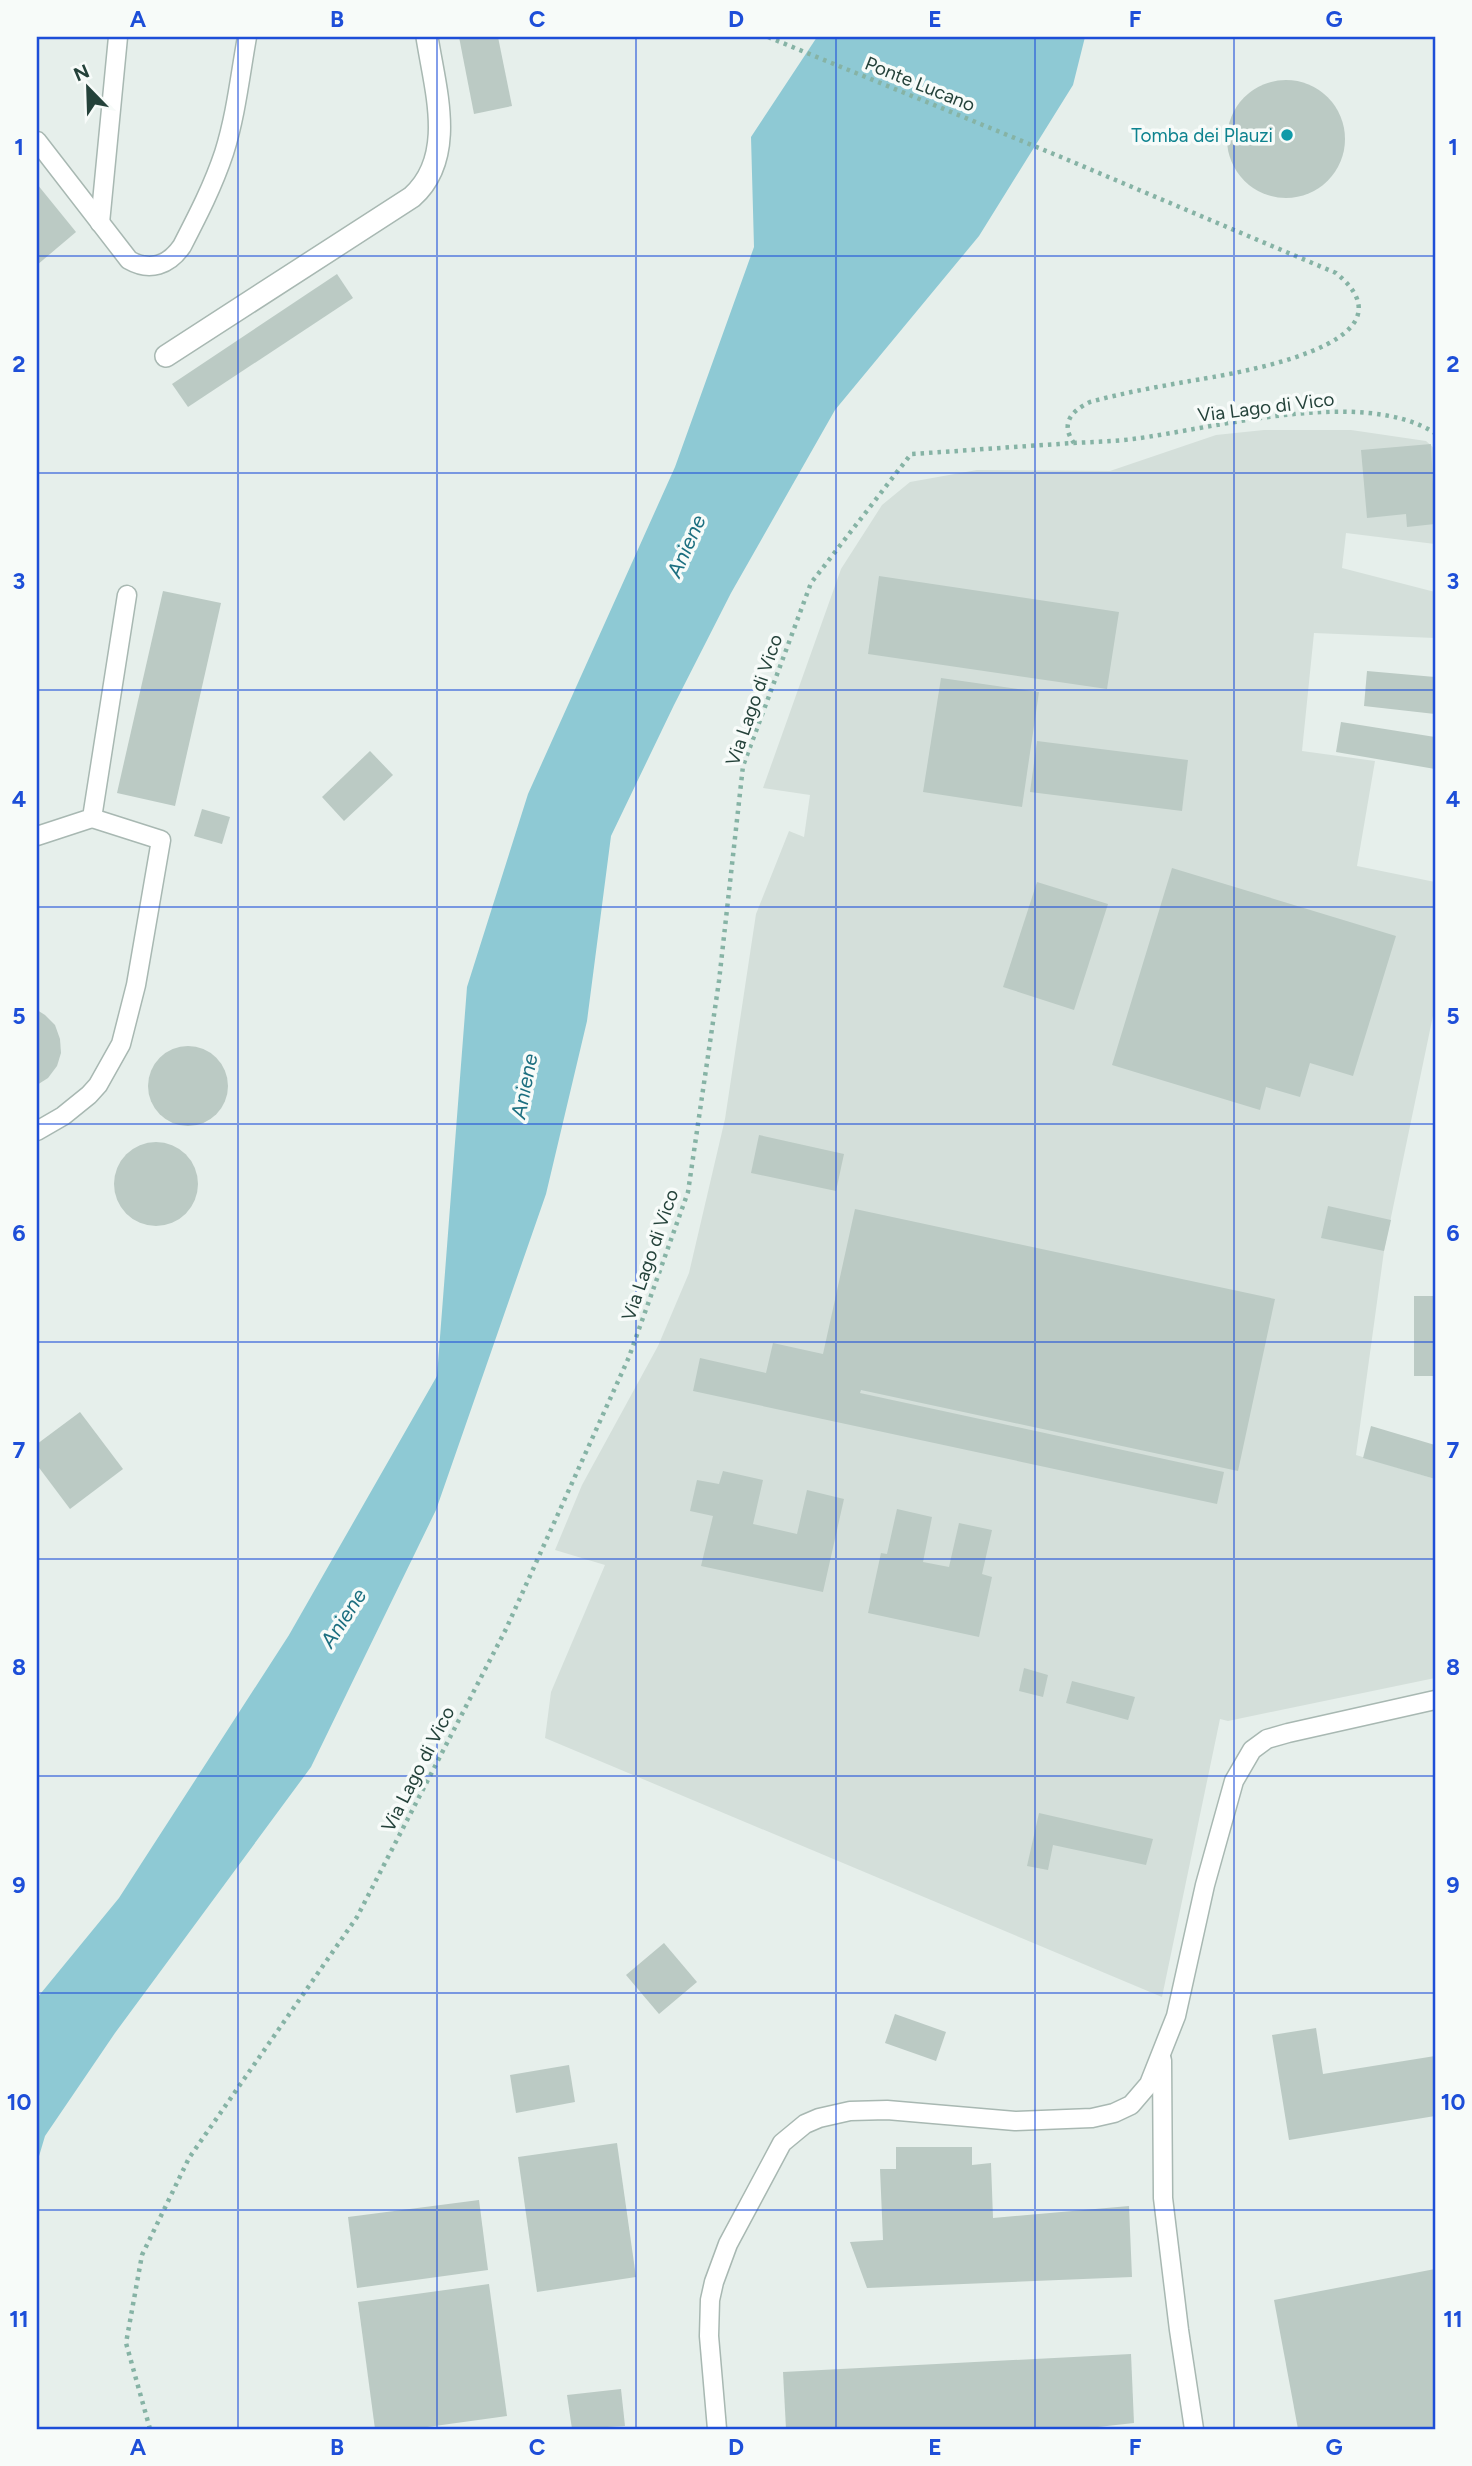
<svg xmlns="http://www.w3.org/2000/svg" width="1472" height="2466" font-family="Figtree,sans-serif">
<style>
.built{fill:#d4dfda}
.water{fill:#8ec9d4}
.building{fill:#bbcac4}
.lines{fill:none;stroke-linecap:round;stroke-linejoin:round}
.lane-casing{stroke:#a8b8b2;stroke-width:21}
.street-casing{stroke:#a8b8b2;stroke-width:24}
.path{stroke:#86b3a5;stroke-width:4.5;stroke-dasharray:3.5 5;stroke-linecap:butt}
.lane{stroke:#fff;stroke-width:18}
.street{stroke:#fff;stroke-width:21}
.grid{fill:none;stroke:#1d4ed8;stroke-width:2;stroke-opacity:0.55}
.culture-dot{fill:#0f9aa8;stroke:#f7fbf9;stroke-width:2.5}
.labels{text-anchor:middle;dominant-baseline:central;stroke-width:7;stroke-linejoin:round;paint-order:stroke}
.street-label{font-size:19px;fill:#24423a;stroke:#f7fbf9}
.culture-label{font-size:19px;fill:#0d838f;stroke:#f7fbf9;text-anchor:end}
.water-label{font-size:21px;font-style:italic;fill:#1c6f80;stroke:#f7fbf9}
.neatline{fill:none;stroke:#1d4ed8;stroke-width:2.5}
.grid-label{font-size:23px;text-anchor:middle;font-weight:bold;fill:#1d4ed8}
</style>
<rect width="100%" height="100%" fill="#e6efeb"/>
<polygon class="built" points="1264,430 1351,430 1426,441 1435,449 1435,544 1346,533 1342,568 1435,592 1435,638 1314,633 1302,751 1375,761 1357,866 1435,882 1435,1006 1384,1251 1356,1455 1435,1479 1435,1678 1228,1721 1220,1719 1162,1997 545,1738 551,1692 605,1565 555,1550 582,1485 658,1346 689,1273 725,1119 756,914 789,831 804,837 810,795 763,788 841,569 882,505 910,482 977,470 1110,471 1216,435"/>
<polygon class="water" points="817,37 1085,37 1073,85 979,236 835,410 731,593 674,705 611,836 587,1021 546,1194 436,1510 311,1767 115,2033 45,2136 37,2163 37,1998 119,1898 289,1635 437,1376 467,987 528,794 675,467 754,247 751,137"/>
<g class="building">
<polygon points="459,37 498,37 512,106 474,114"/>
<circle cx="1286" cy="139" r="59"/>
<polygon points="37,184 76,232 37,265"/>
<polygon points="337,274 353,298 188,407 172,384"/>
<polygon points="1431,444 1435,524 1407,527 1406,514 1367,518 1361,450"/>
<polygon points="879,576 1119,612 1107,689 868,654"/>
<polygon points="163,591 221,603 175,806 117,793"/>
<polygon points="1367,671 1435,677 1435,714 1364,706"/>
<polygon points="941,678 1039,692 1022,807 923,792"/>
<polygon points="1341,722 1435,737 1435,769 1336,752"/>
<polygon points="1037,741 1188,760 1182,811 1030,792"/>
<polygon points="370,751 393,775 344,821 322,797"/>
<polygon points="202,809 230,817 222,844 194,836"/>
<polygon points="1172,868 1396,936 1353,1076 1310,1063 1300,1097 1266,1087 1260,1110 1112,1065"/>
<polygon points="1037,882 1108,904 1074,1010 1003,987"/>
<polygon points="37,1010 45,1015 55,1025 60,1039 61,1053 57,1066 48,1078 37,1085"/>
<circle cx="188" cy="1086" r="40"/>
<polygon points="759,1135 844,1154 836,1191 751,1173"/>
<circle cx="156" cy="1184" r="42"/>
<polygon points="1328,1206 1391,1220 1384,1251 1321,1238"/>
<polygon points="855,1209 1275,1299 1238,1471 861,1390 860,1393 1224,1472 1217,1504 693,1391 700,1358 766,1373 773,1343 823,1354"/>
<rect x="1414" y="1296" width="21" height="80"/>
<polygon points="80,1412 123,1469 70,1509 37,1465 37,1444"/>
<polygon points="1371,1426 1435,1445 1435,1479 1363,1458"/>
<polygon points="723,1471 763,1480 753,1524 797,1534 807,1490 844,1499 823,1592 701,1566 713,1516 690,1511 697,1480 719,1484"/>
<polygon points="897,1509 932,1517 923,1562 949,1567 959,1523 992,1530 982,1574 992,1577 979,1637 868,1613 881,1553 887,1554"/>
<polygon points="1024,1668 1048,1675 1043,1697 1019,1691"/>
<polygon points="1072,1681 1135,1697 1128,1720 1066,1703"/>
<polygon points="1039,1813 1153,1839 1146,1865 1053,1845 1048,1870 1027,1866"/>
<polygon points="664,1943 697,1982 659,2014 626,1975"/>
<polygon points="895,2014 946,2032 936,2061 885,2043"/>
<polygon points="1316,2028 1323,2074 1435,2056 1435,2116 1289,2140 1272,2035"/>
<polygon points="569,2065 575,2102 516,2113 510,2075"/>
<polygon points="617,2143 636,2277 537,2292 518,2157"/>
<polygon points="896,2147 972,2147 972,2165 991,2163 993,2218 1129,2206 1132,2277 867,2288 850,2242 883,2240 880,2169 896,2169"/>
<polygon points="479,2200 488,2270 357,2288 348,2217"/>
<polygon points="1435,2269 1435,2429 1298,2429 1274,2300"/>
<polygon points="489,2284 507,2416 413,2429 375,2429 358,2302"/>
<polygon points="1131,2354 1134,2423 1080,2429 786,2429 783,2372"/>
<polygon points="621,2389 625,2426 572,2429 567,2395"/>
</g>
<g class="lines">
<g class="lane-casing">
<g id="lane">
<path d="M 37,141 L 129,260 C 150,272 169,265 182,246 C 198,215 213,186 224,153 C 236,115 240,76 247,37"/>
<polyline points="100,223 118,37"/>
<polyline points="37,836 92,818 127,595"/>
<polyline points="37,1131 63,1116 89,1095 98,1085 121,1044 136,985 161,840 92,818"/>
<polyline points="1162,2060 1163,2198 1179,2330 1194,2429"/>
<polyline points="717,2429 709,2336 710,2300 714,2282 728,2244 782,2143 805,2124 819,2118 850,2111 887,2110 1015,2121 1092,2118 1114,2113 1131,2105 1149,2084 1176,2016 1205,1885 1234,1781 1252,1750 1267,1739 1288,1733 1435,1700"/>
</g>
</g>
<g class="street-casing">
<path id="street" d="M 166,356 L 412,197 C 457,157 435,89 427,37"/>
</g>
<g class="path">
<path d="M 768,37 L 1061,157 L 1336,273 C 1424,345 1231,374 1190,381 C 1157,387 1122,393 1090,402 C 1071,411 1060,424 1074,443"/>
<path d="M 150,2429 L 126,2343 L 142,2255 L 189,2158 L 357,1917 L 506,1629 L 629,1357 L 688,1192 L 719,981 L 743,766 L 811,583 L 911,454 C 960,451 1010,447 1059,444 C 1084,442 1109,442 1133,439 C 1217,428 1362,387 1435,433"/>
</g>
<use href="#lane" class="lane"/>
<use href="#street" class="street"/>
</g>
<path class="grid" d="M 238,37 L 238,2429M 437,37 L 437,2429M 636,37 L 636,2429M 836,37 L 836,2429M 1035,37 L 1035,2429M 1234,37 L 1234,2429M 37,256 L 1435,256M 37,473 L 1435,473M 37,690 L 1435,690M 37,907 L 1435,907M 37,1124 L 1435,1124M 37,1342 L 1435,1342M 37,1559 L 1435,1559M 37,1776 L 1435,1776M 37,1993 L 1435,1993M 37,2210 L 1435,2210"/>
<circle class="culture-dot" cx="1287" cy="135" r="7"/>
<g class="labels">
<g class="street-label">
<text transform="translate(920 84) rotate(22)">Ponte Lucano</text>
<text transform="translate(1266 407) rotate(-7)">Via Lago di Vico</text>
<text transform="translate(754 700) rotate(-71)">Via Lago di Vico</text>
<text transform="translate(650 1255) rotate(-71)">Via Lago di Vico</text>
<text transform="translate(418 1769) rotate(-63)">Via Lago di Vico</text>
</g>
<g class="culture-label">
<text x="1273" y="135">Tomba dei Plauzi</text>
</g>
<g class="water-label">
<text transform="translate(686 546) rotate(-66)">Aniene</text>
<text transform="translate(524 1086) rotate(-79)">Aniene</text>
<text transform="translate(343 1618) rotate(-57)">Aniene</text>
</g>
</g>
<rect width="1472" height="2466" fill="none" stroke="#f7fbf9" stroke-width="77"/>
<g transform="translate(88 88) rotate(337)" stroke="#f7fbf9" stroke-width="5" paint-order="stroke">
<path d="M0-5L12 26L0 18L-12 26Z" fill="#24423a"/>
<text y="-10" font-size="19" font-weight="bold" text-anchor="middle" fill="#24423a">N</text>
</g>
<rect x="38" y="38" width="1396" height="2390" class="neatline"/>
<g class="grid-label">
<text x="138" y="27">A</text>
<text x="337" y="27">B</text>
<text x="537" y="27">C</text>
<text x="736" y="27">D</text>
<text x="935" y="27">E</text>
<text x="1135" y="27">F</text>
<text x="1334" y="27">G</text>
<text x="19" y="155">1</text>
<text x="1453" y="155">1</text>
<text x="19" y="372">2</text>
<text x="1453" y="372">2</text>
<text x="19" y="589">3</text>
<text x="1453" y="589">3</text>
<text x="19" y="807">4</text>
<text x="1453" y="807">4</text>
<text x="19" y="1024">5</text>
<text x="1453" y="1024">5</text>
<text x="19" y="1241">6</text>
<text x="1453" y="1241">6</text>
<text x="19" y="1458">7</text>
<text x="1453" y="1458">7</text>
<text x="19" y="1675">8</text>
<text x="1453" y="1675">8</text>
<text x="19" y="1893">9</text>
<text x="1453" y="1893">9</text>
<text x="19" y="2110">10</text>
<text x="1453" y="2110">10</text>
<text x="19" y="2327">11</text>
<text x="1453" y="2327">11</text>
<text x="138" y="2455">A</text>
<text x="337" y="2455">B</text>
<text x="537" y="2455">C</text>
<text x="736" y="2455">D</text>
<text x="935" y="2455">E</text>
<text x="1135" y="2455">F</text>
<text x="1334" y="2455">G</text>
</g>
</svg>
